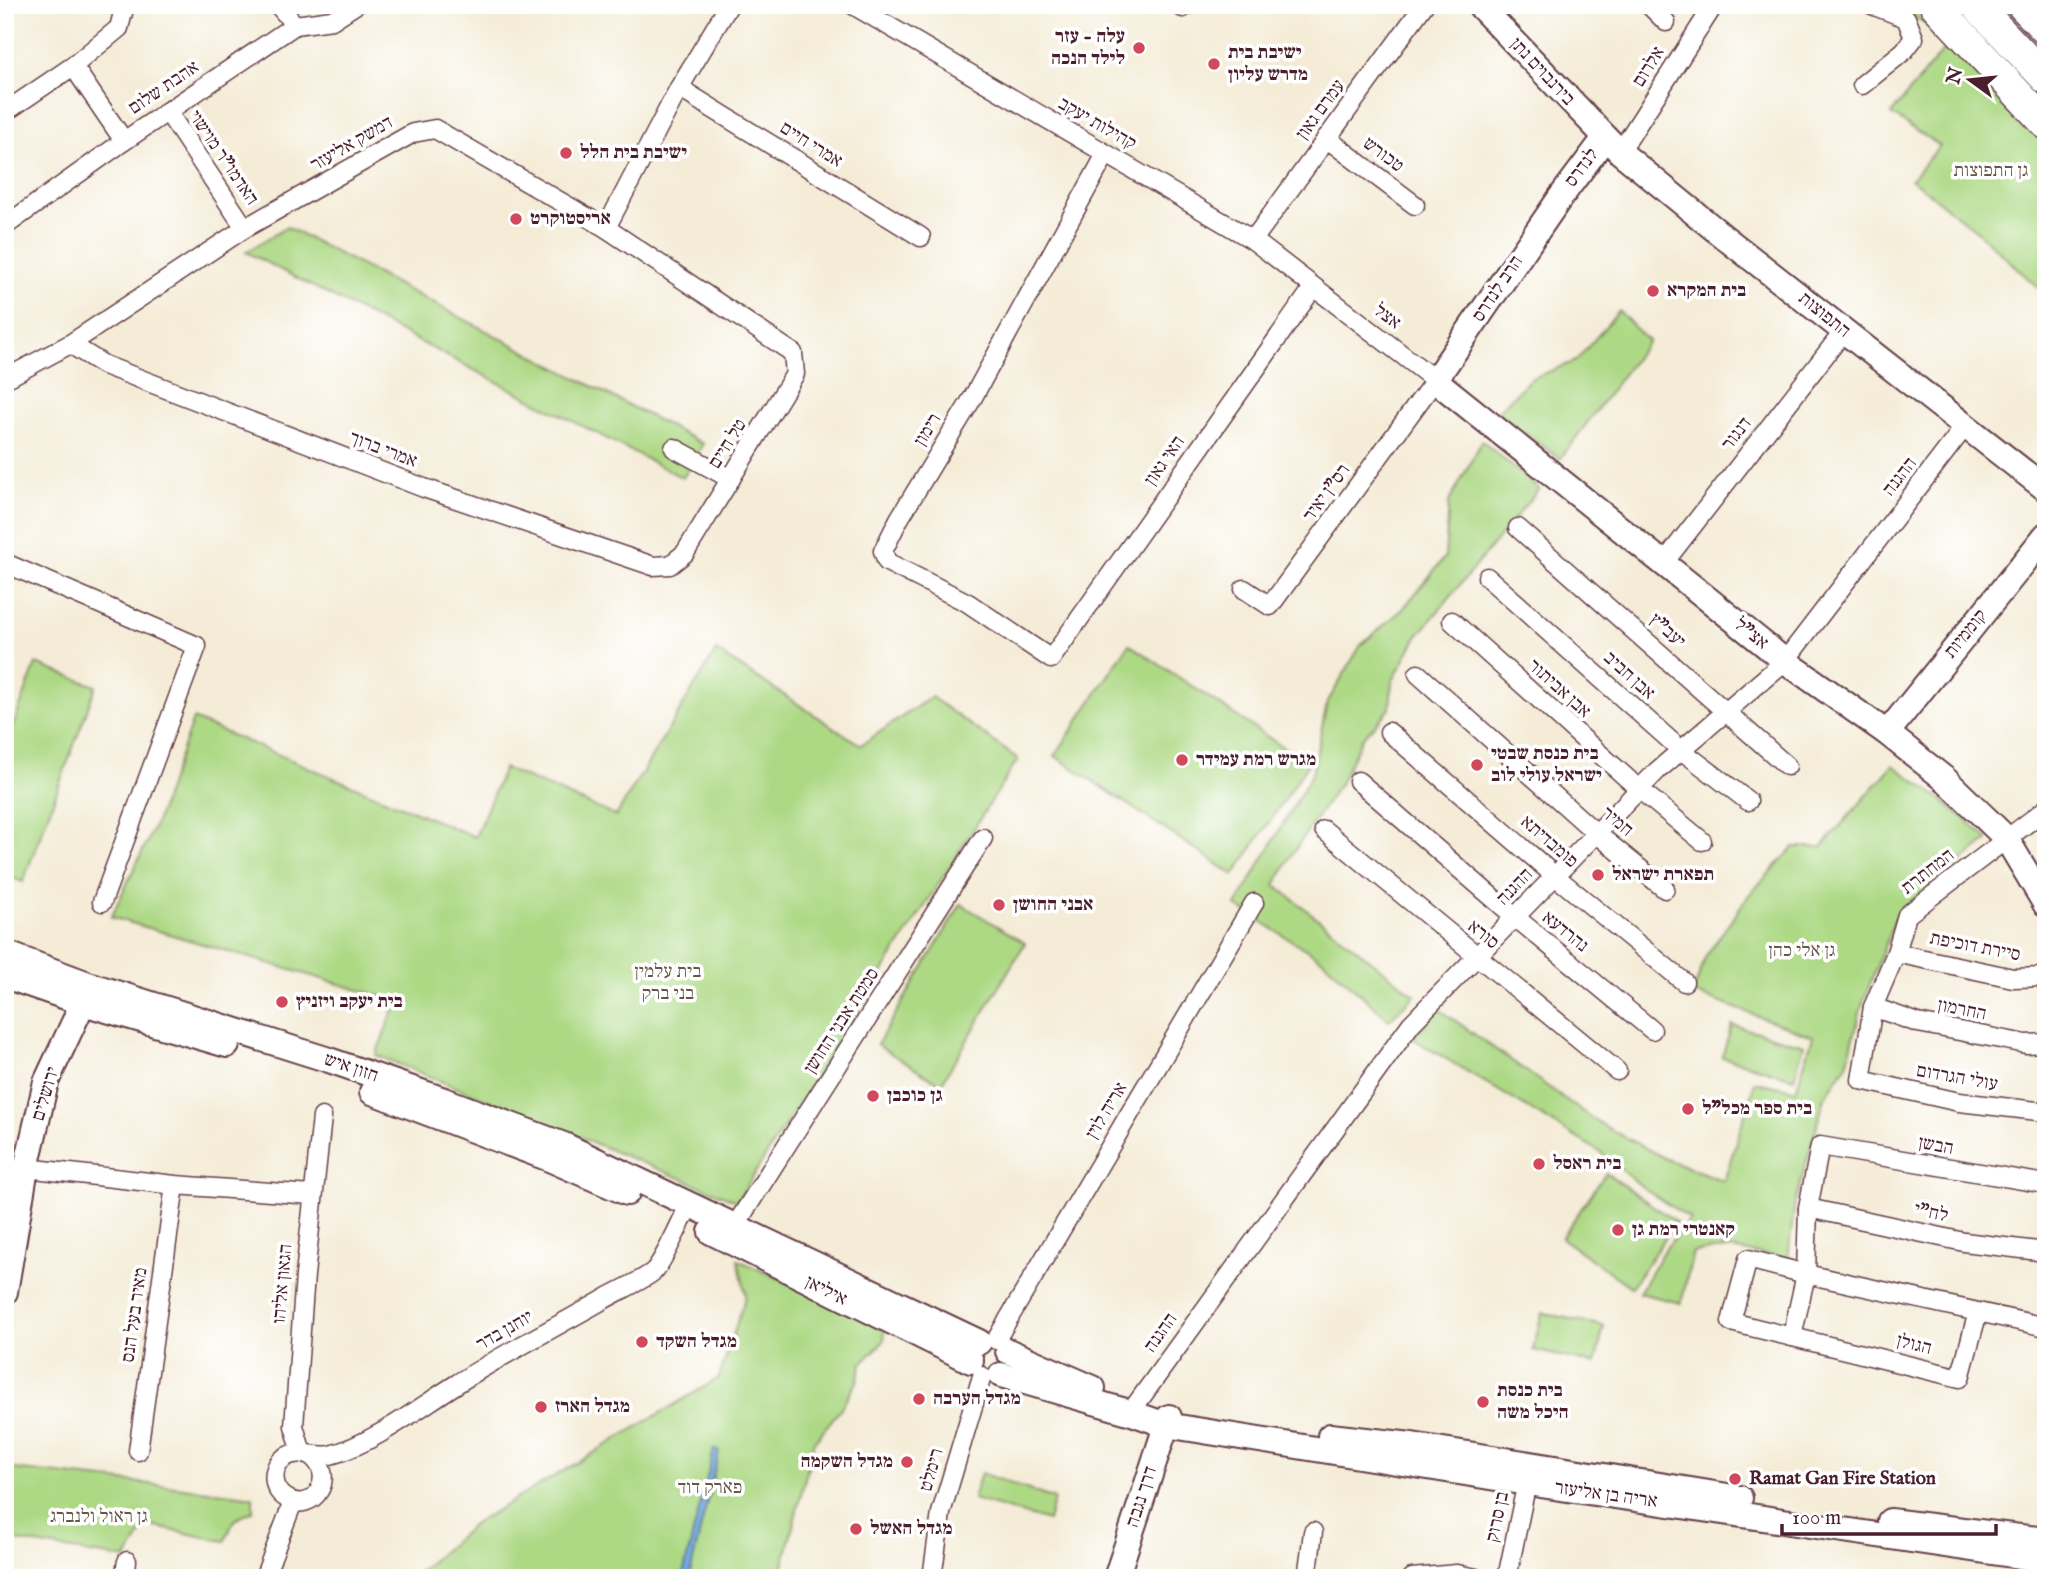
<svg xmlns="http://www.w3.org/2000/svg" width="2051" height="1583" font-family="'IM FELL English','Frank Ruhl Libre',serif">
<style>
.green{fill:#add985;stroke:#7c7c58;stroke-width:2}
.water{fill:#6aaadd;stroke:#5a6484;stroke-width:2}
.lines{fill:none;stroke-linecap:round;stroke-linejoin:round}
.street-casing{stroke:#643e45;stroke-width:21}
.secondary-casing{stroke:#643e45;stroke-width:28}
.highway-casing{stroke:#643e45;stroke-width:33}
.street{stroke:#fff;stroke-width:18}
.secondary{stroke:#fff;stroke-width:24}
.highway{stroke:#fff;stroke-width:30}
.poi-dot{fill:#d1495b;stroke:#fff;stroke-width:2.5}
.labels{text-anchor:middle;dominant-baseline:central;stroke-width:7;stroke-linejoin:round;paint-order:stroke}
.poi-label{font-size:19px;font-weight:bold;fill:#4a1f2b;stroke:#fff;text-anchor:start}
.street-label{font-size:19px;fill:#4a1f2b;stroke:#fff}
.park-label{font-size:19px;fill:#685746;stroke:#fff}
</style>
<rect width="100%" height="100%" fill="#fff"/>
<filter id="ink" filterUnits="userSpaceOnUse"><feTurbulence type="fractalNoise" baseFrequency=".0143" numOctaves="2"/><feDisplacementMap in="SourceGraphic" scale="14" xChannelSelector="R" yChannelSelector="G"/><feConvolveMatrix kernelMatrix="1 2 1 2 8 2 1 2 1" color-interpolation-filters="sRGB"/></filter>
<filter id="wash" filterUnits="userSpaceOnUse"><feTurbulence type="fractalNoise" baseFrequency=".00686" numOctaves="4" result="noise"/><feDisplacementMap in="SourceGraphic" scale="28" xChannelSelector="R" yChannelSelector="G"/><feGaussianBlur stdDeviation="1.57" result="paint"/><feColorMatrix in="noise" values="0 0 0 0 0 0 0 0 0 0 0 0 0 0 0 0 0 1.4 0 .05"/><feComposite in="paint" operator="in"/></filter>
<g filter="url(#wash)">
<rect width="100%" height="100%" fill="#f4ecd7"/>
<g class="green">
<polygon points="1895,5 1919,5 1943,34"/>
<polygon points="1956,35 2046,133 2046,295 1976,230 1911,179 1940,146 1891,114"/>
<polygon points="287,227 703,444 683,478 246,252"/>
<polygon points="1619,311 1648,341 1560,459 1497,412 1530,379 1576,361"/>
<polygon points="1482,441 1539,489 1416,638 1392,682 1390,709 1362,738 1342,780 1291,856 1275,885 1415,995 1389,1020 1323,960 1236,906 1312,774 1327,703 1361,645 1403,609 1445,557 1449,502"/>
<polygon points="1129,644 1308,764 1234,875 1055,756"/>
<polygon points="716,651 861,745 931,697 1018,759 737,1201 376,1055 397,1001 111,917 155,825 193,719 475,837 504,768 616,816"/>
<polygon points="36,664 96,686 23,882 5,875 5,747"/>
<polygon points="1893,765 1941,799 1989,839 1896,916 1862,1005 1847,1064 1825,1097 1795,1202 1788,1258 1729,1249 1693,1252 1681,1303 1639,1293 1662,1253 1690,1219 1646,1190 1600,1152 1412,1038 1439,1009 1600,1124 1664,1158 1724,1181 1755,1082 1796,1090 1813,1036 1693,993 1706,956 1749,895 1794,847 1822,847"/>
<polygon points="961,904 1025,943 941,1084 877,1045"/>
<polygon points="1732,1025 1804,1045 1794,1078 1722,1057"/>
<polygon points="1606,1173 1676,1222 1631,1287 1561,1238"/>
<polygon points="738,1260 885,1326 884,1341 862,1363 857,1382 839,1411 814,1442 780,1578 416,1578 419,1572 474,1524 719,1378 746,1295"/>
<polygon points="1542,1313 1604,1326 1595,1364 1533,1350"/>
<path d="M 5,1468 C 88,1478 171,1485 253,1497 L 253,1511 L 234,1520 L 225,1541 L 146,1525 L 127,1559 L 5,1539 Z"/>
<polygon points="981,1473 1054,1499 1048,1521 973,1499"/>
</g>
<polygon class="water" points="714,1449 719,1451 689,1578 682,1578"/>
</g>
<g filter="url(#ink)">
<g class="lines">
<g class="street-casing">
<g id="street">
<polyline points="278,5 295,25"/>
<polyline points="853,5 1253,240 1435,380 1270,606 1244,589"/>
<polyline points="1179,5 1183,8 1185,5"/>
<polyline points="1649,5 1666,22"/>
<polyline points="73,66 124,141"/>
<polyline points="1862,85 1904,51 1914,38 1906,18 1872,5"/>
<polyline points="679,88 921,237"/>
<polyline points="167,111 245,228"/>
<polyline points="5,112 73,66 119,28 125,5"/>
<polyline points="1326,138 1415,205"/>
<polyline points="1620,152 1714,5"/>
<polyline points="1106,154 972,399 899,519 883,551 887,562 968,603 1051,659 1313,288"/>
<polyline points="5,226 124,141 295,25 332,20 355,5"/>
<polyline points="606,228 679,88 729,5"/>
<polyline points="1253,240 1424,5"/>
<polyline points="5,379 70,344 245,228 413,133 435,129 606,228 793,353 795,374 685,553 670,565 653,566 424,488 104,365 70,344"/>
<polyline points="674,448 731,479"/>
<polyline points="1518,528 1787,766"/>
<polyline points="5,563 197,646 102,902"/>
<polyline points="1663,564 1844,331"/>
<polyline points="1487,577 1681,750 1748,801"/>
<polyline points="1452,621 1639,789 1702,841"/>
<polyline points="1418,674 1596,833 1665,889"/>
<polyline points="1389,732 1555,876 1684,982"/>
<polyline points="1358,781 1515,917 1652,1030"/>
<polyline points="2046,809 1907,915 1896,953 1873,1007 1861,1080 1959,1102 2046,1112"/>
<polyline points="1324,830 1617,1071"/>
<polyline points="1896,953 2013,978 2046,977"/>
<polyline points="1873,1007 1918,1023 2026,1044 2046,1043"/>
<polyline points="26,1168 175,1185 312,1195"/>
<polyline points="1808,1208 1964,1242 2046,1252"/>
<polyline points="735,1226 983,838"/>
<polyline points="1978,1312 1960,1378 1731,1322 1748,1259 1806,1274 2046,1327"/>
<polyline points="1792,1337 1806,1274 1808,1208 1820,1146 2046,1184"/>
<polyline points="996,1340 1254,903"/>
<polyline points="1132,1413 1135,1406 1411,1024 1657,771 1785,661 1966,425"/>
<polyline points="138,1451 175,1185"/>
<polyline points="302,1453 294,1426 305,1275 322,1117"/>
<path d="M 310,1455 C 339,1475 313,1516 286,1498 C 272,1489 270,1468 284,1458 C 298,1448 314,1458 330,1455 C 371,1445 420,1407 455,1385 C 503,1354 554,1328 603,1300 C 616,1292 644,1280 654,1271 C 663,1262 683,1218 689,1205"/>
<polyline points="124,1578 127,1561"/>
<polyline points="264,1578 293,1502"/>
<polyline points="932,1578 941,1513 982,1376"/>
<polyline points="1307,1578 1313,1532"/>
<polyline points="1412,1578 1457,1574 1476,1578"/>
<polyline points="1507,1578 1529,1472"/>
</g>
</g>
<g class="secondary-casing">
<g id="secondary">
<polyline points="1479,5 1620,152 1724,237 2046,489"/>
<polyline points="1605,138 1560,198 1435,380 1785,661 1887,733 1946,780 2006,838 2046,905"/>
<polyline points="1887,733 2046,535"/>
<polyline points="5,953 91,985 329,1060 447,1101 564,1145 979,1342"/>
<polyline points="5,976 83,1003 227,1045"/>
<polyline points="372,1092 547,1158 627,1193"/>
<polyline points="711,1232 971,1361"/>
<polyline points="5,1292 26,1168 46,1082 90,988"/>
<polyline points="1008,1351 1093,1388"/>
<polyline points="1001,1375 1132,1413 1166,1425 1527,1483 2046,1560"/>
<polyline points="1330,1436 1412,1445 1740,1498"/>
<polyline points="1890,1521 2046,1540"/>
<polyline points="1116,1578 1169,1417"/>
</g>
</g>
<g class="highway-casing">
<g id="highway">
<polyline points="1935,5 2046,124"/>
<polyline points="1976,5 2046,79"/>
<polyline points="2022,5 2046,30"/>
</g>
</g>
<use href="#street" class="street"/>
<use href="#secondary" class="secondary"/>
<use href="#highway" class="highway"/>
</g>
</g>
<g class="poi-dot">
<circle cx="1139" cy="48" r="7"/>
<circle cx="1214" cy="64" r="7"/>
<circle cx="566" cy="153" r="7"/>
<circle cx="516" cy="219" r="7"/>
<circle cx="1653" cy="291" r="7"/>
<circle cx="1182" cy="760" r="7"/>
<circle cx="1477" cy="765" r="7"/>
<circle cx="1598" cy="875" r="7"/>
<circle cx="999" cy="905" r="7"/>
<circle cx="282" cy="1002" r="7"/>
<circle cx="873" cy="1096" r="7"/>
<circle cx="1688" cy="1109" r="7"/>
<circle cx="1539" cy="1164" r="7"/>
<circle cx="1618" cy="1230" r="7"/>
<circle cx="642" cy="1342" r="7"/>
<circle cx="919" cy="1399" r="7"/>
<circle cx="1483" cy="1402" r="7"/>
<circle cx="541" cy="1407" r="7"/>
<circle cx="907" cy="1462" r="7"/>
<circle cx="1735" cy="1479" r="7"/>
<circle cx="856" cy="1529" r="7"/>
</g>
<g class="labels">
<g class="poi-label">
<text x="1125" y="37" text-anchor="end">עלה - עזר<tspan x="1125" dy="22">לילד הנכה</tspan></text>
<text x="1228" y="53">ישיבת בית<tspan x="1228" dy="22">מדרש עליון</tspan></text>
<text x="580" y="153">ישיבת בית הלל</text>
<text x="530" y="219">אריסטוקרט</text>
<text x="1667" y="291">בית המקרא</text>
<text x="1491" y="754">בית כנסת שבטי<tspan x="1491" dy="22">ישראל עולי לוב</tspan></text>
<text x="1196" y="760">מגרש רמת עמידר</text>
<text x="1612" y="875">תפארת ישראל</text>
<text x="1013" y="905">אבני החושן</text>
<text x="296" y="1002">בית יעקב ויזניץ</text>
<text x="887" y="1096">גן כוכבן</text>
<text x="1702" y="1109">בית ספר מכל"ל</text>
<text x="1553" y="1164">בית ראסל</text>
<text x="1632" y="1230">קאנטרי רמת גן</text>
<text x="656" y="1342">מגדל השקד</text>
<text x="1497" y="1391">בית כנסת<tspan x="1497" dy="22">היכל משה</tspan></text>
<text x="933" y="1399">מגדל הערבה</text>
<text x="555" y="1407">מגדל הארז</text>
<text x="893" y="1462" text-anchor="end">מגדל השקמה</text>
<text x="1749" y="1479">Ramat Gan Fire Station</text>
<text x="870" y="1529">מגדל האשל</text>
</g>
<g class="street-label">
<text transform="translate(1649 67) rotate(-58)">אלרום</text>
<text transform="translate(1542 72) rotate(47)">בירנבוים נתן</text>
<text transform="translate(164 88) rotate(-34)">אהבת שלום</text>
<text transform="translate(1321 110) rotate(-54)">עמרם גאון</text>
<text transform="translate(1097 124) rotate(30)">קהילות יעקב</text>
<text transform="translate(352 144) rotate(-30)">דמשק אליעזר</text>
<text transform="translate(811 145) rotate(32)">אמרי חיים</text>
<text transform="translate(1383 155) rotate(37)">טכורש</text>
<text transform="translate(223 158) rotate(56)">האדמו"ר מוישוי</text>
<text transform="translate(1582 168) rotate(-53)">לנדרס</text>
<text transform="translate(1498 289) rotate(-56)">הרב לנדרס</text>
<text transform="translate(1824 315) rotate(39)">התפוצות</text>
<text transform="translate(1387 317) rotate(37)">אצל</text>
<text transform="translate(928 430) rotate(-59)">רימון</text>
<text transform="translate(1737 434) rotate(-52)">דנגור</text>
<text transform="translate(728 444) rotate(-58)">טל חיים</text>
<text transform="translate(383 450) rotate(21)">אמרי ברוך</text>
<text transform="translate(1165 461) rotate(-55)">האי גאון</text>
<text transform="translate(1900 477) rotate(-52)">ההגנה</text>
<text transform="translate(1327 493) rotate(-54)">רס"ן יאיר</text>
<text transform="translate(1667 631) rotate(42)">יעב"ץ</text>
<text transform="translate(1751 634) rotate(39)">אצ"ל</text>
<text transform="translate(1966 634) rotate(-51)">קוממיות</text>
<text transform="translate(1629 676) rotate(42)">אבן חביב</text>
<text transform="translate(1559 689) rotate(42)">אבן אביתור</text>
<text transform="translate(1617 822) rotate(40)">חמיר</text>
<text transform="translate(1549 842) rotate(41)">פומבדיתא</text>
<text transform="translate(1928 872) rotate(-38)">המחתרת</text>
<text transform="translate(1515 887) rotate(-46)">ההגנה</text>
<text transform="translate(1565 932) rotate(39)">נהרדעא</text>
<text transform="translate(1483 935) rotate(39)">סורא</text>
<text transform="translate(1975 947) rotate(11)">סיירת דוכיפת</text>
<text transform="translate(1962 1010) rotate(11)">החרמון</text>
<text transform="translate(842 1021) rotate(-57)">סמטת אבני החושן</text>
<text transform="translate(351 1068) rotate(19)">חזון איש</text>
<text transform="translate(1957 1078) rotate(10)">עולי הגרדום</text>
<text transform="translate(46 1094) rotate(-73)">ירושלים</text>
<text transform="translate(1107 1111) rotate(-59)">אריה לוין</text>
<text transform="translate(1936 1146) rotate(10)">הבשן</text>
<text transform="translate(1931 1213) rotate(12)">לח"י</text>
<text transform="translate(283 1284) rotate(-85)">הגאון אליהו</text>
<text transform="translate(826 1291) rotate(27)">איליאן</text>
<text transform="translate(135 1315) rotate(-82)">מאיר בעל הנס</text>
<text transform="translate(505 1331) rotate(-30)">יוחנן בדר</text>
<text transform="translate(1161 1333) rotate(-55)">ההגנה</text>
<text transform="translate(1914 1345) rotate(14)">הגולן</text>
<text transform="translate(932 1470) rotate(-74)">רימלט</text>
<text transform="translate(1606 1495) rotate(8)">אריה בן אליעזר</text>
<text transform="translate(1142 1497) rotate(-72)">דרך נגבה</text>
<text transform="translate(1498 1517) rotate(-78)">בן סרוק</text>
</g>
<g class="park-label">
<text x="1991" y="171">גן התפוצות</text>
<text x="1802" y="951">גן אלי כהן</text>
<text x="668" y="972">בית עלמין<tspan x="668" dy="22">בני ברק</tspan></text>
<text x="710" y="1488">פארק דוד</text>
<text x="99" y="1517">גן ראול ולנברג</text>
</g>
</g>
<rect width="2051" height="1583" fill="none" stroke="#fff" stroke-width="28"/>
<g transform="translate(1970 80) rotate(285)" stroke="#ffffff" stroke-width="5" paint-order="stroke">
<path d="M0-5L12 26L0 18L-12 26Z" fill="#4a1f2b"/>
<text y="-10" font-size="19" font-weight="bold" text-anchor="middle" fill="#4a1f2b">N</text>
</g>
<path d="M1782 1524v10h214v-10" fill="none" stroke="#4a1f2b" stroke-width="3.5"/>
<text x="1792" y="1524" font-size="21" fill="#4a1f2b" stroke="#ffffff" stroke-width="5" paint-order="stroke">100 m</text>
</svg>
